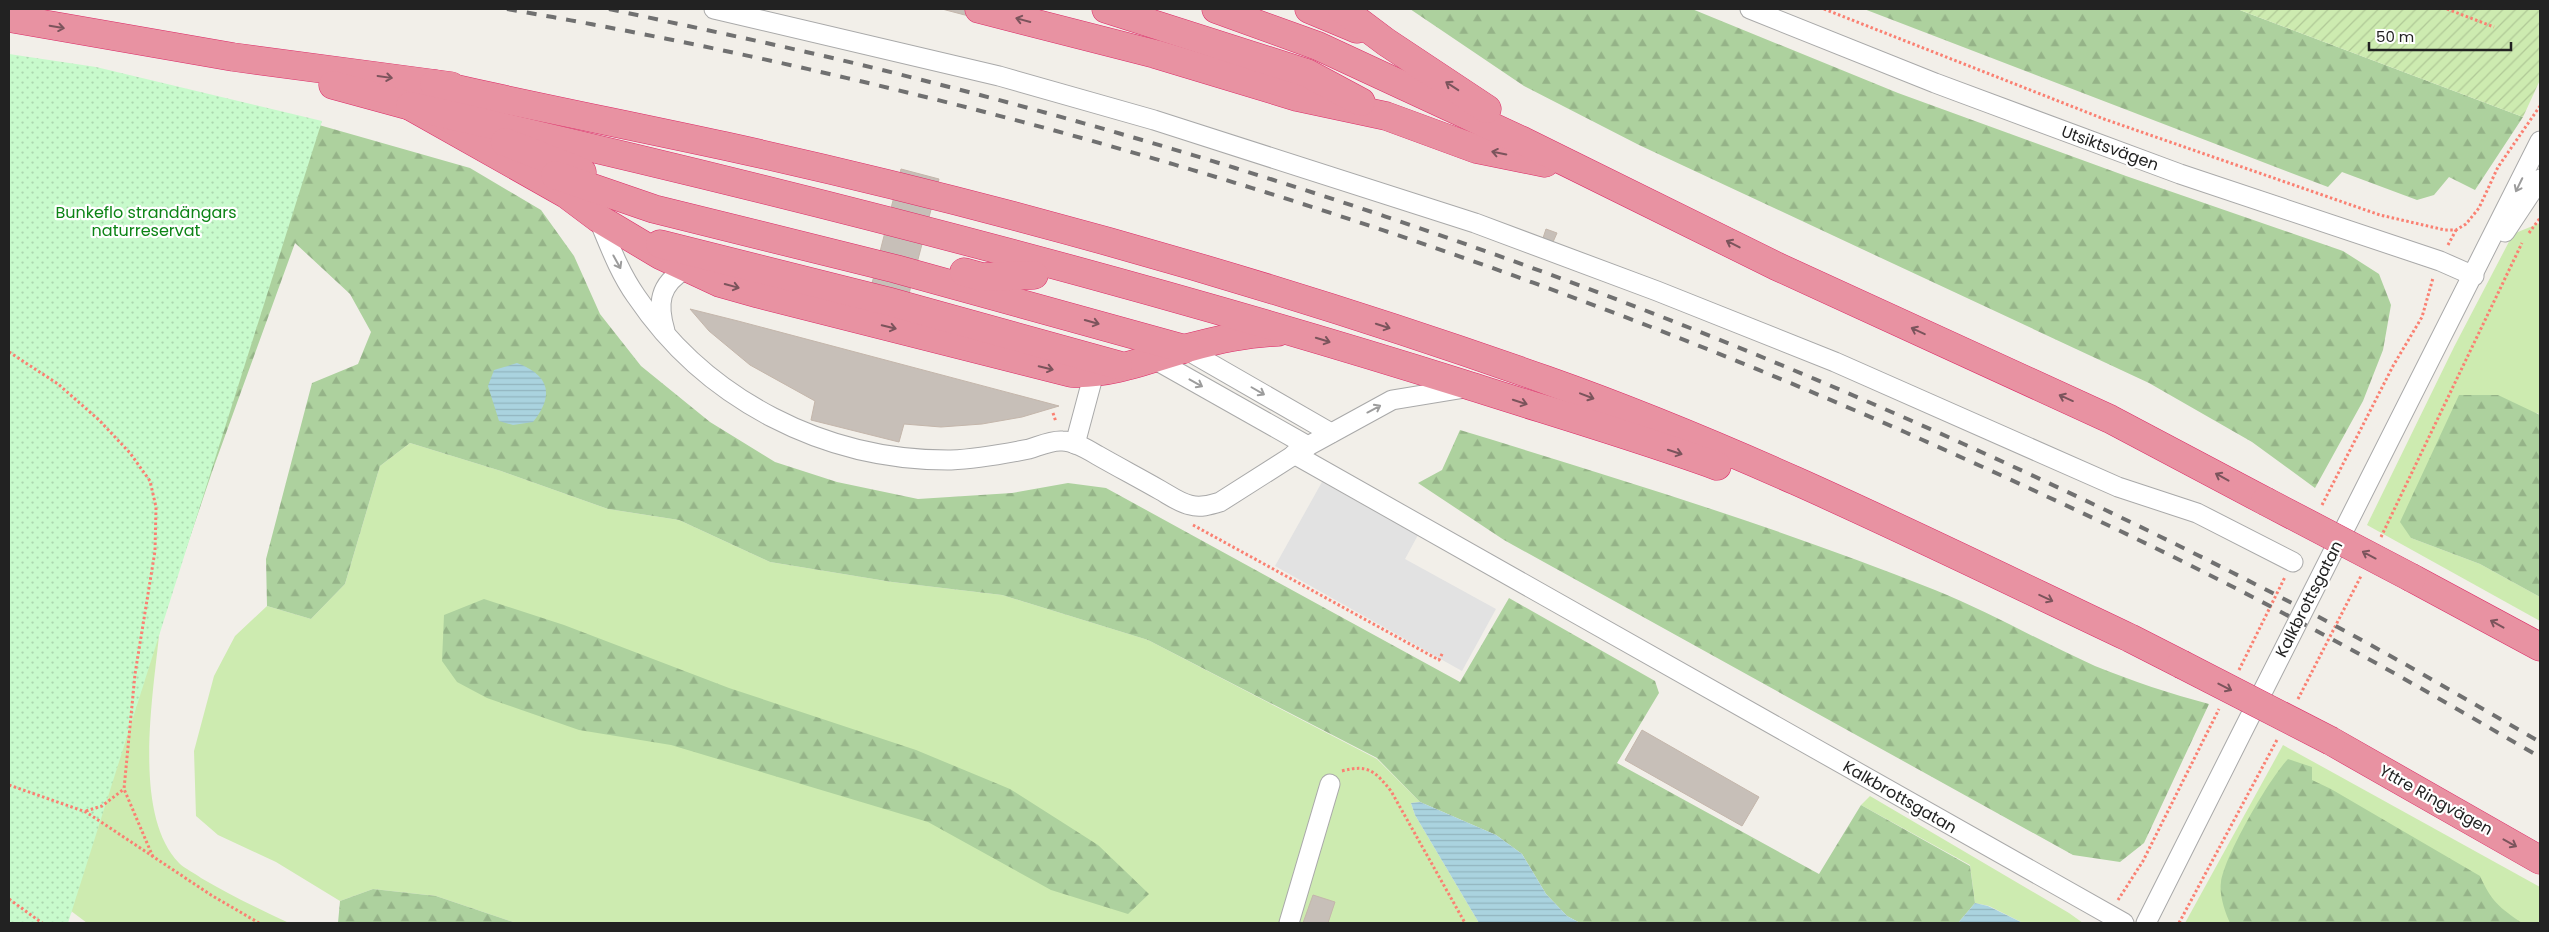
<svg xmlns="http://www.w3.org/2000/svg" width="2549" height="932" font-family="Poppins,sans-serif">
<style>
.grass{fill:#cdebb0}
.forest{fill:url(#forest-firs)}
.park{fill:url(#park-dots)}
.garden{fill:url(#garden-furrows)}
.parking{fill:#e2e2e2}
.water{fill:url(#water-rules)}
.building{fill:#c7bfb8;stroke:#c4b6ab}
.lines{fill:none;stroke-linecap:round;stroke-linejoin:round}
.minor-casing{stroke:#a9a9a9;stroke-width:21}
.highway-casing{stroke:#dc2a67;stroke-width:29}
.path{stroke:#fa8072;stroke-width:3;stroke-dasharray:2.5 2.5;stroke-linecap:butt}
.minor{stroke:#fff;stroke-width:19}
.highway{stroke:#e892a2;stroke-width:28}
.rail{stroke:#707070;stroke-width:4;stroke-dasharray:10 10;stroke-linecap:butt}
.highway-bridge-casing{stroke:#dc2a67;stroke-width:29;stroke-linecap:butt}
.highway-bridge{stroke:#e892a2;stroke-width:28}
.oneway{stroke:#7b545c}
.oneway2{stroke:#9c9c9c}
.labels{text-anchor:middle;dominant-baseline:central;stroke-width:4.5;stroke-linejoin:round;paint-order:stroke}
.street-label{font-size:16px;fill:#222;stroke:#fff}
.park-label{font-size:16px;fill:#0c8416;stroke:#fff}
</style>
<defs>
<pattern id="forest-firs" width="22" height="20" patternUnits="userSpaceOnUse" patternTransform="scale(1.25)"><rect width="22" height="20" fill="#add19e"/><path d="M5 1l3.5 6h-7zM16 11l3.5 6h-7z" fill="#95b388"/></pattern>
<pattern id="park-dots" width="8" height="8" patternUnits="userSpaceOnUse" patternTransform="scale(1.25)"><rect width="8" height="8" fill="#c8facc"/><path d="M2 2h.1M6 6h.1" fill="none" stroke="#acd6af" stroke-width="1.8" stroke-linecap="round"/></pattern>
<pattern id="garden-furrows" width="10" height="10" patternUnits="userSpaceOnUse" patternTransform="scale(1.25)"><rect width="10" height="10" fill="#cdebb0"/><path d="M-1 1l2-2M0 10L10 0M9 11l2-2" fill="none" stroke="#b0c997"/></pattern>
<pattern id="water-rules" width="6" height="5" patternUnits="userSpaceOnUse" patternTransform="scale(1.25)"><rect width="6" height="5" fill="#aad3df"/><path d="M0 2.5h6" fill="none" stroke="#92b5bf"/></pattern>
</defs>
<rect width="100%" height="100%" fill="#f2efe9"/>
<g class="grass">
<polygon points="2540,223 2540,415 2537,413 2411,538 2480,564 2540,597 2540,621 2367,525 2454,347 2513,234"/>
<path d="M 9,440 L 160,626 C 154,691 131,813 179,863 C 185,869 195,873 201,878 C 230,895 259,909 289,923 L 87,923 L 22,874 Z"/>
<polygon points="410,443 501,471 608,509 679,520 770,562 892,582 1002,595 1148,640 1377,759 1420,802 1411,803 1415,815 1479,923 516,923 436,896 373,889 340,901 276,862 218,835 196,816 194,751 214,676 235,636 267,606 311,619 345,584 380,466"/>
<polygon points="2283,745 2540,887 2540,923 2185,923"/>
<polygon points="1870,796 2069,913 2083,923 2023,923 1989,906 1975,903 1970,865 1861,805"/>
</g>
<g class="forest">
<polygon points="1410,9 1692,9 1898,93 2126,176 2343,251 2379,274 2391,305 2383,350 2363,401 2315,488 2252,442 2149,383 1639,145 1524,86"/>
<polygon points="1864,9 2237,9 2523,117 2475,190 2449,177 2434,195 2417,200 2342,172 2328,187"/>
<polygon points="9,57 319,125 470,168 541,210 574,256 600,314 641,366 710,422 775,462 837,482 918,499 1012,493 1068,483 1106,488 1460,682 1509,598 1655,681 1659,693 1617,763 1819,874 1861,805 1970,866 1975,903 1958,923 1580,923 1567,916 1546,894 1522,854 1496,835 1420,802 1377,758 1148,640 1002,595 892,582 770,562 679,520 608,509 501,471 410,443 380,466 345,584 311,619 267,606 266,559 312,383 358,364 371,332 350,294 295,243 213,469 160,626"/>
<polygon points="2459,395 2498,395 2540,415 2540,597 2480,564 2411,538 2400,522"/>
<path d="M 1460,430 C 1620,479 1780,528 1935,590 C 1990,612 2041,642 2095,666 C 2132,681 2171,694 2209,704 L 2144,843 L 2120,862 L 2073,855 L 1504,540 L 1418,483 L 1442,470 Z"/>
<polygon points="484,599 564,625 729,688 916,750 1010,789 1098,845 1149,894 1128,914 1051,890 928,822 671,745 579,730 487,698 457,682 442,661 444,615"/>
<path d="M 2288,759 L 2312,767 L 2312,780 L 2331,789 L 2480,876 C 2491,901 2500,908 2522,923 L 2230,923 C 2225,912 2219,895 2221,882 C 2225,855 2269,779 2288,759 Z"/>
<polygon points="373,889 436,896 516,923 338,923 340,901"/>
</g>
<polygon class="park" points="9,54 96,67 322,121 68,923 9,923"/>
<polygon class="garden" points="2237,9 2540,9 2540,80 2523,117"/>
<polygon class="parking" points="1322,482 1418,535 1405,559 1496,609 1462,671 1275,566"/>
<g class="water">
<path d="M 517,363 C 549,375 555,395 533,422 L 513,425 L 499,421 L 488,386 L 494,370 Z"/>
<polygon points="1420,802 1496,835 1522,854 1546,894 1567,916 1580,923 1479,923 1415,815 1411,803"/>
<polygon points="1975,903 1988,906 2023,923 1958,923"/>
</g>
<g class="building">
<polygon points="942,9 983,9 980,19"/>
<polygon points="901,169 939,179 904,313 867,303"/>
<polygon points="1546,229 1557,233 1553,242 1543,238"/>
<polygon points="690,309 738,321 1059,406 1022,417 982,424 941,427 904,424 899,442 811,420 815,401 750,365 709,331"/>
<polygon points="1642,730 1759,797 1742,826 1625,760"/>
<polygon points="1313,895 1335,902 1328,923 1303,923"/>
</g>
<g class="lines">
<g class="minor-casing">
<g id="minor">
<polyline points="714,9 999,76 1154,120 1475,223 1657,291 1835,362 2118,487 2197,513 2293,562"/>
<polyline points="1750,9 1935,83 2180,174 2440,261 2474,276"/>
<path d="M 598,218 C 609,244 619,272 636,296 C 706,400 825,461 951,460 C 977,459 1004,454 1029,449 C 1039,446 1052,440 1062,441 C 1074,441 1087,449 1097,455 C 1118,467 1139,478 1160,490 C 1169,495 1180,503 1190,505 C 1200,508 1210,505 1220,502 L 1308,446 L 1392,400 L 1465,388"/>
<polyline points="2505,232 2540,179"/>
<path d="M 665,331 C 657,304 659,284 686,269"/>
<polyline points="1185,349 1331,433"/>
<polyline points="1154,359 1308,446"/>
<polyline points="1075,444 1094,373"/>
<polyline points="1294,454 2124,923"/>
<polyline points="1289,923 1330,784"/>
<polyline points="2146,923 2540,141"/>
</g>
</g>
<g class="highway-casing">
<g id="highway">
<polyline points="979,9 1155,54 1297,97 1386,116 1476,149 1545,163"/>
<polyline points="1106,9 1307,73 1361,102"/>
<polyline points="1216,9 1318,46 1523,141 1776,266 2110,419 2265,501"/>
<polyline points="1309,9 1357,29"/>
<polyline points="1342,9 1386,42 1487,109"/>
<polyline points="9,18 233,57 451,86"/>
<path d="M 434,84 C 531,106 628,125 725,146 C 1002,207 1278,285 1546,380 C 1747,451 1938,547 2130,638 L 2181,664"/>
<path d="M 333,85 L 410,106 L 566,194 L 598,218 L 660,255 L 720,283 L 759,294 L 1071,373 C 1111,375 1149,359 1187,348 C 1217,340 1246,333 1278,332"/>
<path d="M 410,106 C 765,186 1117,275 1464,384 C 1548,411 1634,436 1717,466"/>
<polyline points="505,142 582,172"/>
<polyline points="555,175 654,209 896,269 1185,349"/>
<polyline points="660,244 887,301 1118,365"/>
<polyline points="964,272 982,277 1034,275"/>
<polyline points="2412,578 2540,647"/>
<polyline points="2331,741 2540,860"/>
</g>
</g>
<g class="path">
<polyline points="1824,9 2104,119 2380,215 2445,230 2456,230 2466,224 2479,208 2498,167 2540,106"/>
<polyline points="2447,9 2494,27"/>
<polyline points="2529,233 2540,218"/>
<polyline points="2448,245 2456,230"/>
<polyline points="9,352 58,384 99,420 130,453 150,481 156,507 155,551 135,674 124,789 153,857"/>
<polyline points="1053,413 1056,422"/>
<polyline points="2322,505 2393,366 2422,317 2433,278"/>
<polyline points="1193,525 1439,660 1443,652"/>
<polyline points="2381,537 2522,243"/>
<polyline points="2239,670 2285,577"/>
<polyline points="2298,699 2361,576"/>
<path d="M 1342,771 C 1368,764 1375,771 1391,791 L 1465,923"/>
<polyline points="9,785 86,812 211,895 259,923"/>
<polyline points="86,811 102,806 124,789"/>
<polyline points="9,899 42,923"/>
<polyline points="2118,900 2143,861 2219,709"/>
<polyline points="2179,923 2278,738"/>
</g>
<use href="#minor" class="minor"/>
<use href="#highway" class="highway"/>
<g class="rail">
<path d="M 507,9 C 989,92 1460,236 1907,433 C 2044,494 2180,557 2311,628 C 2389,669 2464,713 2540,757"/>
<path d="M 609,9 C 711,31 813,52 914,78 C 1160,140 1403,217 1639,308 C 1869,397 2095,500 2313,614 C 2390,654 2465,699 2540,742"/>
</g>
<g class="highway-bridge-casing">
<g id="highway-bridge">
<polyline points="2265,501 2412,578"/>
<polyline points="2181,664 2331,741"/>
</g>
</g>
<use href="#highway-bridge" class="highway-bridge"/>
</g>
<defs><path id="oneway-shaft" d="M-6 0H5M1.5-3L5.5 0L1.5 3" fill="none" stroke-width="1.6" stroke-linecap="round" stroke-linejoin="round" transform="scale(1.25)"/></defs>
<g class="oneway">
<use href="#oneway-shaft" transform="translate(1023 20) rotate(-165)"/>
<use href="#oneway-shaft" transform="translate(57 27) rotate(10)"/>
<use href="#oneway-shaft" transform="translate(385 77) rotate(8)"/>
<use href="#oneway-shaft" transform="translate(1452 86) rotate(-147)"/>
<use href="#oneway-shaft" transform="translate(1499 153) rotate(-169)"/>
<use href="#oneway-shaft" transform="translate(1733 244) rotate(-153)"/>
<use href="#oneway-shaft" transform="translate(732 286) rotate(15)"/>
<use href="#oneway-shaft" transform="translate(1092 322) rotate(16)"/>
<use href="#oneway-shaft" transform="translate(1383 326) rotate(18)"/>
<use href="#oneway-shaft" transform="translate(889 327) rotate(14)"/>
<use href="#oneway-shaft" transform="translate(1918 331) rotate(-155)"/>
<use href="#oneway-shaft" transform="translate(1323 340) rotate(17)"/>
<use href="#oneway-shaft" transform="translate(1046 368) rotate(13)"/>
<use href="#oneway-shaft" transform="translate(1587 396) rotate(21)"/>
<use href="#oneway-shaft" transform="translate(2066 398) rotate(-156)"/>
<use href="#oneway-shaft" transform="translate(1520 402) rotate(18)"/>
<use href="#oneway-shaft" transform="translate(1675 452) rotate(18)"/>
<use href="#oneway-shaft" transform="translate(2222 477) rotate(-151)"/>
<use href="#oneway-shaft" transform="translate(2369 555) rotate(-152)"/>
<use href="#oneway-shaft" transform="translate(2046 598) rotate(25)"/>
<use href="#oneway-shaft" transform="translate(2497 624) rotate(-151)"/>
<use href="#oneway-shaft" transform="translate(2225 687) rotate(27)"/>
<use href="#oneway-shaft" transform="translate(2510 843) rotate(29)"/>
</g>
<g class="oneway2">
<use href="#oneway-shaft" transform="translate(2519 185) rotate(116)"/>
<use href="#oneway-shaft" transform="translate(617 262) rotate(61)"/>
<use href="#oneway-shaft" transform="translate(1196 383) rotate(29)"/>
<use href="#oneway-shaft" transform="translate(1258 391) rotate(30)"/>
<use href="#oneway-shaft" transform="translate(1374 409) rotate(-28)"/>
</g>
<g class="labels">
<g class="street-label">
<text transform="translate(2110 148) rotate(20)">Utsiktsvägen</text>
<text transform="translate(2309 599) rotate(-63)">Kalkbrottsgatan</text>
<text transform="translate(1900 797) rotate(30)">Kalkbrottsgatan</text>
<text transform="translate(2436 800) rotate(29)">Yttre Ringvägen</text>
</g>
<g class="park-label">
<text x="146" y="212">Bunkeflo strandängars<tspan x="146" dy="18">naturreservat</tspan></text>
</g>
</g>
<rect width="2549" height="932" fill="none" stroke="#222222" stroke-width="20"/>
<path d="M2369 42v8h142v-8" fill="none" stroke="#222222" stroke-width="2.5"/>
<text x="2376" y="42" font-size="15" fill="#222222" stroke="#ffffff" stroke-width="4" paint-order="stroke">50 m</text>
</svg>
